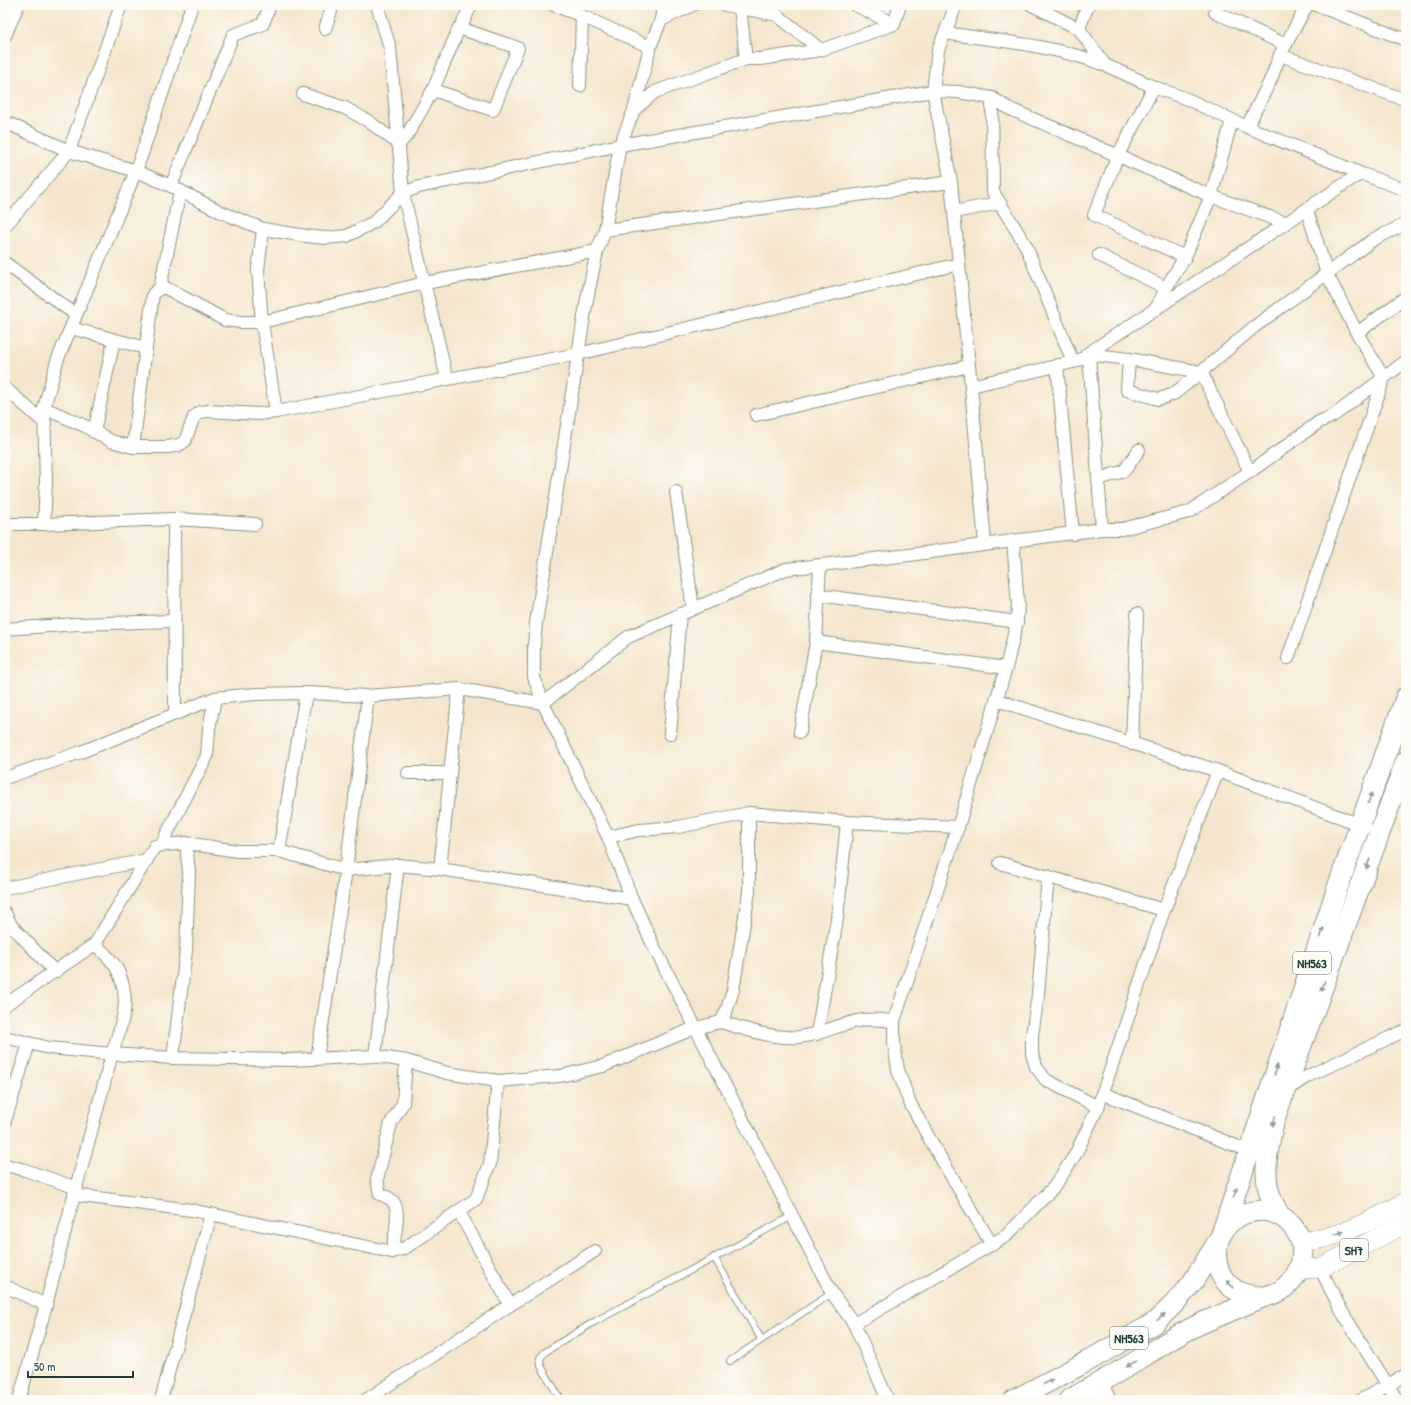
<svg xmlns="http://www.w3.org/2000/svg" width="1411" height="1405" font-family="'Patrick Hand',sans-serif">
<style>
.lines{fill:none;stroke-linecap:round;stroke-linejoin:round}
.service-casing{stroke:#8a9281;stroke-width:8}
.minor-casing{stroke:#8a9281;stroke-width:14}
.primary-casing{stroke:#8a9281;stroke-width:20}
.trunk-casing{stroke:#8a9281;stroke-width:22}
.service{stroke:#fff;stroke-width:6}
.minor{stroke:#fff;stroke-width:12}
.primary{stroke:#fff;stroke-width:19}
.trunk{stroke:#fff;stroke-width:20}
.oneway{fill:#8f9e9a}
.labels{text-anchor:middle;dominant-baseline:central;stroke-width:4;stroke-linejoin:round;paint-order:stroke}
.shield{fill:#fdfcf7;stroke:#62766e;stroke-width:1}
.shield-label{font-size:13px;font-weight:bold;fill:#1f3d34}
</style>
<rect width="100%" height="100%" fill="#fdfcf7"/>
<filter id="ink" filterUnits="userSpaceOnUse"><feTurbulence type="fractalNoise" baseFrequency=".025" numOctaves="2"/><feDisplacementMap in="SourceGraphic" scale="8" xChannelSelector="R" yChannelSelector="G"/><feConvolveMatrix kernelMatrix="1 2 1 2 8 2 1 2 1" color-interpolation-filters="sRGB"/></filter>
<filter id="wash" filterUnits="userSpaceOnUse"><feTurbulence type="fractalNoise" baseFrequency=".012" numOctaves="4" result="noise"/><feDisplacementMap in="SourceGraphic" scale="16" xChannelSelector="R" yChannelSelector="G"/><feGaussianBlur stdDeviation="0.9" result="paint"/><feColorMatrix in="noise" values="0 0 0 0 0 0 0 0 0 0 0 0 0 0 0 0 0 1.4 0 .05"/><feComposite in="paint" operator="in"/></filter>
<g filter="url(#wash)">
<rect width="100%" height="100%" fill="#f4e6ce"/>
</g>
<g filter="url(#ink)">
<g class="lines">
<g class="service-casing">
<g id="service">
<polyline points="714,1257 761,1339"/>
<polyline points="730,1361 832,1293"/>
<polyline points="561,1400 541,1366 540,1358 545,1352 594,1322 792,1216"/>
</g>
</g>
<g class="minor-casing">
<g id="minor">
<polyline points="192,5 136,171 57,361 44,408 85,426 111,441 133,447 168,447 179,445 185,441 194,417 201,412 208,411 258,414 276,412"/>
<polyline points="377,5 390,48 403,193 447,379"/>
<polyline points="553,5 582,16 650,47"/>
<polyline points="663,5 661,20 650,47 634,110 620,145 605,230 597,251 586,304 536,623 534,646 534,677 543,703 608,837 632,899 653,945 832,1293 854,1324 888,1400"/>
<polyline points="725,5 777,15 821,50"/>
<polyline points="855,5 894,24"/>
<polyline points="956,5 938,50 933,91 951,182 971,386 985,544"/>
<polyline points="1032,5 1079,29 1105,65 1154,87 1187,99 1247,127 1362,174 1406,190"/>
<polyline points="1316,5 1406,40"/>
<polyline points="740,8 746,59"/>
<polyline points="1215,12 1286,45"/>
<polyline points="661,20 693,5"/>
<polyline points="894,24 900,5"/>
<polyline points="325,29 333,5"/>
<polyline points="1079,29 1088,5"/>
<path d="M 945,33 C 998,41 1054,45 1105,65"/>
<polyline points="5,36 18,5"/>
<polyline points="1280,55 1406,100"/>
<polyline points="580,86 582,16"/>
<polyline points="1154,87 1118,155 1094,215 1185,257"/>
<polyline points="433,90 493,110 518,48 459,28"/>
<polyline points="303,94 345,108 368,121 399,144 407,135 433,90 459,28 462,25 471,5"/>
<polyline points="992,98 993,192 1026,246 1073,362"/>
<polyline points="634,110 655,92 746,59 760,59 821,50 894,24"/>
<polyline points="5,122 69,151 136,171 171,186 221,212 263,229 306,236 325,238 347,236 374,222 403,193 419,187 620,145 933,91 958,92 992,98 1010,109 1211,196 1286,223 1353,178 1362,174"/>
<polyline points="1247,127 1271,79 1280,55 1307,5"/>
<polyline points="171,186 233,35 263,24 270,5"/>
<polyline points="954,212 1000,203"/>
<polyline points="5,226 69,151 121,5"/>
<polyline points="605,230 951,182"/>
<polyline points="597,251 425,283 262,322 276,412 578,354 959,264"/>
<polyline points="1099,255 1166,288"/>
<polyline points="5,263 76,315"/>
<polyline points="160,288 180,191"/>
<polyline points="1156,309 1166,288 1185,257 1211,196 1232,120"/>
<polyline points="71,328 146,348"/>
<polyline points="1357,333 1406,297"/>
<polyline points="1087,354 1129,359 1201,372 1254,327 1374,239 1406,224"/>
<polyline points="1089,356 1102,529"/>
<polyline points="1129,359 1127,390 1158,399 1166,397 1175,393 1201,372 1250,472"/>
<polyline points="1057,365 1073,534"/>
<polyline points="971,386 1073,362 1089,356 1087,354 1286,223"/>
<polyline points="5,388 45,423"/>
<polyline points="756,415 969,366"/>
<polyline points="94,432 114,340"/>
<polyline points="133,447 153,294 160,288 166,288 225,320 241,322 262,322 258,270 263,229"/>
<polyline points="1099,479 1124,471 1139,450"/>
<polyline points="676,492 693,608"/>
<polyline points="174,519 175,713"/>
<polyline points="5,524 44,524 46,483 44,408"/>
<polyline points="44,524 174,519 255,524"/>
<polyline points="818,595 1017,622"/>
<polyline points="5,629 78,624 174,621"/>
<polyline points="1288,658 1384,378 1357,333 1327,274 1307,210"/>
<polyline points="1006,668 1017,622 1018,605 1013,540"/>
<polyline points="997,700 1218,771 1366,827"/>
<polyline points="800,732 816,642 820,565"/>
<polyline points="670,734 680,614"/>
<polyline points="1132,744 1137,614"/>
<polyline points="408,773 450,773"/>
<polyline points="5,778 81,752 215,698 255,694 306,693 368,696 459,689"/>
<polyline points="958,827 894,1021 894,1043 898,1070 909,1101 929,1138 992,1245"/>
<polyline points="608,837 639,830 678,827 749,813 847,822 958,827 1006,668 816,642"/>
<polyline points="161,845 207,756 209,729 215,698"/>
<polyline points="279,851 306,693"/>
<polyline points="1000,863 1164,910"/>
<polyline points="440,869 459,689 543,703 628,637 786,569 909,555 1102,529 1122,529 1189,512 1254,469 1319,422 1333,416 1406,361"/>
<polyline points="1048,876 1038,995 1032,1035 1032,1054 1036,1067 1046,1080 1098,1107"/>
<polyline points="5,888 147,860"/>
<polyline points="5,913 11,925 55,972"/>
<polyline points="5,1005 95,944 155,846 186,843 237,851 279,851 346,870 398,865 440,869 632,899"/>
<path d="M 721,1022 C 745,1029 772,1039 799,1037 C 819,1035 837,1025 858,1021 C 870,1018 882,1020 894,1021"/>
<polyline points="817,1034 837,919 847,822"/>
<path d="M 5,1037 L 49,1048 L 112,1054 C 122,1022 133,1000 116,967 C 111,959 102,951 95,944"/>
<polyline points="375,1056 398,865"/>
<polyline points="173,1058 186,951 189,872 186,843"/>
<polyline points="317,1059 346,870 368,696"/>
<polyline points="498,1081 490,1164 476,1199 405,1248 392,1252 191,1210 74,1195 112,1054 173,1058 290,1060 375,1056 406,1061 447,1073 498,1081 560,1076 603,1066 695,1028 721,1022 726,1012 733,990 749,892 749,813"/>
<polyline points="1286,1090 1308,1076 1406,1030"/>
<polyline points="1102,1093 1249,1151"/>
<polyline points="5,1121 29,1043"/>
<polyline points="5,1165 25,1170 77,1188"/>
<polyline points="459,1212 510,1305"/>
<path d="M 392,1252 C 394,1240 400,1215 395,1205 C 393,1199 385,1196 380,1194 L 377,1180 L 391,1123 L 403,1103 L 406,1061"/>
<polyline points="1320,1268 1342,1312 1397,1400"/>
<polyline points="5,1286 46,1305"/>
<polyline points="854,1324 1006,1236 1054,1187 1075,1155 1098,1107 1164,910 1218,771"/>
<polyline points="1101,1382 1110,1400"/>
<polyline points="19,1400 46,1305 74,1195"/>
<polyline points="161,1400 211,1214"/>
<polyline points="366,1400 510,1305 595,1251"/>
<polyline points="1361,1400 1406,1375"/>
</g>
</g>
<g class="primary-casing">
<g id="primary">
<path d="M 1301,1242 C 1338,1239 1374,1219 1406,1202"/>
<polyline points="1300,1269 1320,1268 1406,1223"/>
</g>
</g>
<g class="trunk-casing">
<g id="trunk">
<path d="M 1279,1215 C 1276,1208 1272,1201 1270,1195 C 1262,1170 1269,1143 1274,1120 L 1406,761"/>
<polyline points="1223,1230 1337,889 1406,697"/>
<polyline points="1014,1400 1086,1362 1154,1323 1172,1306 1192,1283 1217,1243"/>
<path d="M 1069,1400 C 1090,1388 1111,1376 1132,1364 C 1154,1350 1176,1335 1200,1324 C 1220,1315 1241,1307 1261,1298 C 1269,1295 1277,1294 1283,1289 C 1294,1280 1301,1270 1302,1256 C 1304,1241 1296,1228 1285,1219 C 1277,1213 1267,1210 1257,1211 C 1214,1214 1200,1272 1239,1292 C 1247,1296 1256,1296 1265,1297"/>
</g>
</g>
<use href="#service" class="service"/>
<use href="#minor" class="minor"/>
<use href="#primary" class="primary"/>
<use href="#trunk" class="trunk"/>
</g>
<defs><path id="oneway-solid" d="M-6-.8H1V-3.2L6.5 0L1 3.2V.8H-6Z"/></defs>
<g class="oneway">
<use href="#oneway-solid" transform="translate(1370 798) rotate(-70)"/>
<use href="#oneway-solid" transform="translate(1368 864) rotate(110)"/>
<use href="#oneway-solid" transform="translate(1322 933) rotate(-72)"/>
<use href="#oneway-solid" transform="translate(1323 986) rotate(110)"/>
<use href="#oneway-solid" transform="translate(1276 1070) rotate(-72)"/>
<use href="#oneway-solid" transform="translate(1274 1121) rotate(106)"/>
<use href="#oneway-solid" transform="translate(1235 1193) rotate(-72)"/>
<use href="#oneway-solid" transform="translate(1339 1233) rotate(-19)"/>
<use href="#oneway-solid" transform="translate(1230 1284) rotate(-136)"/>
<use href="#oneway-solid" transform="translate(1161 1317) rotate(-42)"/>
<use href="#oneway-solid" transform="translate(1131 1364) rotate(148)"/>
<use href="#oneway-solid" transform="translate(1048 1382) rotate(-28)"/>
</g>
</g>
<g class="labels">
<g class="shield">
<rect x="1293" y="952" width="38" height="22" rx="3"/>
<rect x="1340" y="1239" width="28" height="22" rx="3"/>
<rect x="1110" y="1327" width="38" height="22" rx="3"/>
</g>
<g class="shield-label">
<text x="1312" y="963">NH563</text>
<text x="1354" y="1250">SH7</text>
<text x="1129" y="1338">NH563</text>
</g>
</g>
<rect width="1411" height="1405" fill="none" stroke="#fdfcf7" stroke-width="20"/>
<path d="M28 1371v6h105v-6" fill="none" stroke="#1f3d34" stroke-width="2"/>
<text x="34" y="1371" font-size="12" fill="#1f3d34" stroke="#fdfcf7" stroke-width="3" paint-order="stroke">50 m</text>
</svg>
